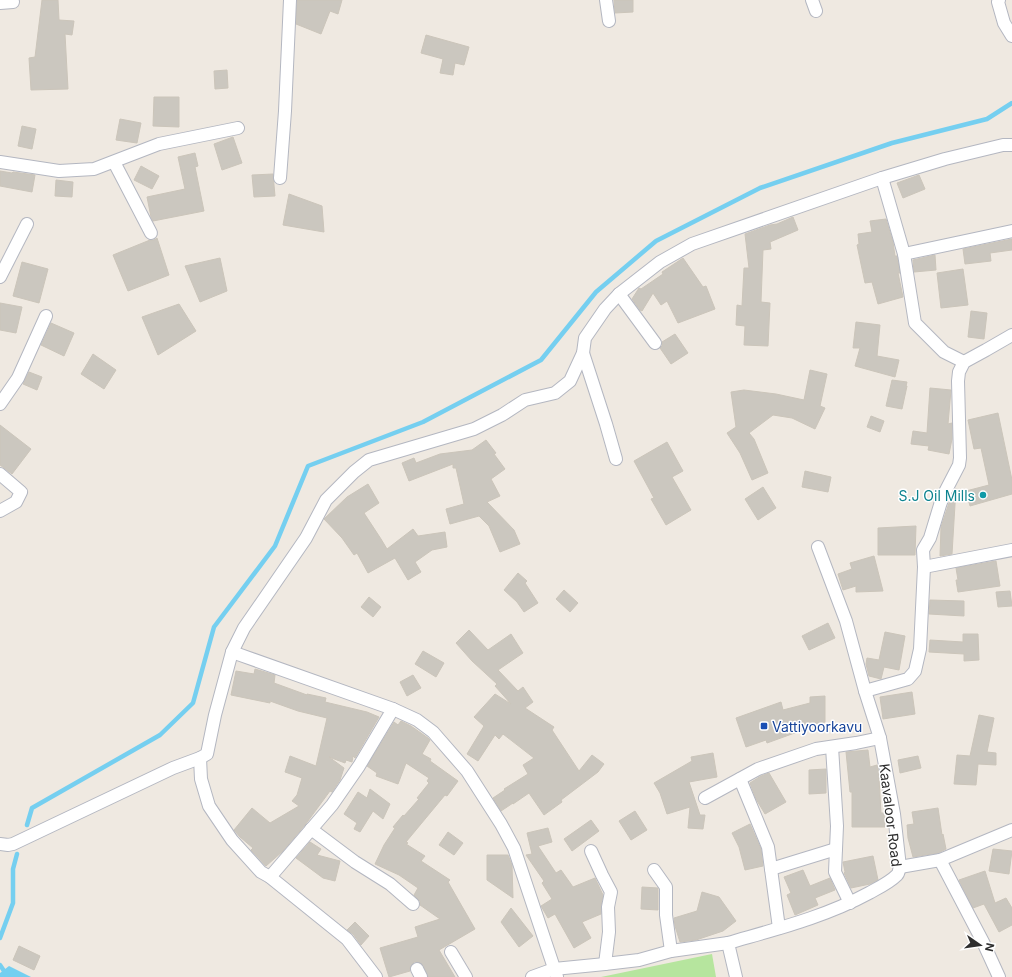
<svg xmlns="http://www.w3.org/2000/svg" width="1012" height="977" font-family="Inter,sans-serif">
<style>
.green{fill:#b6e59e}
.water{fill:#75cff0}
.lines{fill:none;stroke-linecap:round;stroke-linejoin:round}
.stream{stroke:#75cff0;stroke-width:4.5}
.building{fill:#cbc7bf;stroke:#cbc5ba}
.street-casing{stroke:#b4b7c1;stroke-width:14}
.street{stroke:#fff;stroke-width:12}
.culture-dot{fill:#0f9aa8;stroke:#fff;stroke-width:1.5}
.transit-dot{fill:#1a4fb4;stroke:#fff;stroke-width:1.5}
.labels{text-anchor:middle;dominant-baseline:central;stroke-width:3;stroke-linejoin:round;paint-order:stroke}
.culture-label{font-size:14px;fill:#0d838f;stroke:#fff;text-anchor:end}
.transit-label{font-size:14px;fill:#164399;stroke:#fff;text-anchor:start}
.street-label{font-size:14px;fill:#2e2e2e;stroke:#fff}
</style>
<rect width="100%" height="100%" fill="#efe9e1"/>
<polygon class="green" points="712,954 716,977 601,977"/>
<polygon class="water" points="9,966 31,977 0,977 0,973"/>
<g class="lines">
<g class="stream">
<polyline points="27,825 32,808 160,735 193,703 214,627 275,546 308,466 423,422 541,360 596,292 656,241 760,188 892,143 987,119 1012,103"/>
<polyline points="0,938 13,903 13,869 17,854"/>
<polyline points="0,965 8,977"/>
</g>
</g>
<g class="building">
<polygon points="42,0 58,0 59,20 74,21 72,35 65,34 68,89 31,90 29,58 35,57"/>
<polygon points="297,0 342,0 338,14 330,11 321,34 296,24"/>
<polygon points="614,0 633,0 633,12 615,13"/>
<polygon points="426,35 469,47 464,65 455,63 453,75 440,73 443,59 421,53"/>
<polygon points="227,70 228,88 215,89 214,71"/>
<polygon points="154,97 179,97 179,127 153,126"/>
<polygon points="120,119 141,123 137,143 116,140"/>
<polygon points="22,126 36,129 32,149 18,146"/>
<polygon points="233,137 242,163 222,170 214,144"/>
<polygon points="195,153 198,166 195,167 204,211 153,221 151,217 147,197 185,189 178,157"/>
<polygon points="141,166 159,176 152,189 134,180"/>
<polygon points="0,171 12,173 13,172 35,175 32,192 0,186"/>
<polygon points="273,174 275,196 254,197 252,175"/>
<polygon points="919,175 925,189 903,198 897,183"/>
<polygon points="56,180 73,182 72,197 55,196"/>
<polygon points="289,194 322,206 324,232 283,225"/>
<polygon points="793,217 798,230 770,242 771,249 763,250 761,302 770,303 768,346 744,345 745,326 736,325 737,305 742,306 744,268 749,268 745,234 770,225 777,224"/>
<polygon points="886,219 893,242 895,256 897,256 900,273 898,273 903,297 878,304 872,282 865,283 857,245 859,244 858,234 872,232 870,221"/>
<polygon points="157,238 169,275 128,291 113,255 150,240 154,240"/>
<polygon points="1012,239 1012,250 990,253 991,261 965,264 963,249"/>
<polygon points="935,255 936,270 914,272 913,260"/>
<polygon points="220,258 227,291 200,302 185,266"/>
<polygon points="683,258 703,287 706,286 715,309 678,323 667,301 661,305 653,293 642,311 640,310 632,299 639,288 641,289 663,274 662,272"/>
<polygon points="22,262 48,269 39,303 13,296"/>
<polygon points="963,269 968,305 941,308 937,273"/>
<polygon points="0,303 22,307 16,333 0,330"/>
<polygon points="179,304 196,331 158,355 142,317"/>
<polygon points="971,311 987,313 984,339 968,337"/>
<polygon points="856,322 880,325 877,356 899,360 895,377 855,366 860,348 853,348"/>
<polygon points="51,323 74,333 64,356 41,345"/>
<polygon points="675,334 688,353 671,364 660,348 662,346 662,342"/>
<polygon points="93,354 116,370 104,389 81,374"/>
<polygon points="810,370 827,374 820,406 825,408 815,429 792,418 773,415 749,433 754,439 768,473 752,480 740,453 727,433 736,427 731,392 744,390 776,394 804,400"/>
<polygon points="29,372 42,377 37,390 23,384"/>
<polygon points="892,380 907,382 906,386 907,386 902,409 886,406"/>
<polygon points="930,388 951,390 948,424 952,423 952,439 949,454 928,450 929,446 911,444 913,431 927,433"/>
<polygon points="998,413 1012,480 1012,494 970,506 966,491 989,485 981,448 974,449 968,420"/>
<polygon points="871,416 884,421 880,432 867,427"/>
<polygon points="0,425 31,449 12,474 0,465"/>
<polygon points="486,440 496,453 494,454 505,469 491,479 500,496 487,502 514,530 520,544 500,552 489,526 479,516 450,524 446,509 464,504 456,468 453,468 453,464 409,481 402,463 414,458 416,463 440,454 472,450"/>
<polygon points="667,442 683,471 672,477 691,510 666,525 651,499 654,498 634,461"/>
<polygon points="805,471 831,477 828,492 802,487"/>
<polygon points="368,484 379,503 364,513 381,539 387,549 413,529 418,536 445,532 447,547 432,550 415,562 421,572 408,580 395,558 368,573 357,553 354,555 342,538 324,519 347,497"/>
<polygon points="763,487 776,508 758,520 745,499"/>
<polygon points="956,488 952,554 940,556 941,527 951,497"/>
<polygon points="916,526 915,555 878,555 878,528"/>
<polygon points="874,556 883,591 856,592 856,586 843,590 838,574 852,569 850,563"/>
<polygon points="996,561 1000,586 958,592 956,580 958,580 956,568"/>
<polygon points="518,573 527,581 525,583 538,603 524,612 517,602 504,590"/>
<polygon points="564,590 578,603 570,612 556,599"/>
<polygon points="1010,591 1012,606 998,607 996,592"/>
<polygon points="369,597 381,607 373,617 361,607"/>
<polygon points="930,600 964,601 964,616 929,614"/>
<polygon points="828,623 835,638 809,650 802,636"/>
<polygon points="469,630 488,650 511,634 523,653 498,670 518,691 523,687 533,702 525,708 554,727 552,730 579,771 592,755 604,764 598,772 561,800 562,802 544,815 529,793 513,804 513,803 501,811 493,798 505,790 504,789 528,774 523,765 534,758 503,734 499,739 495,735 478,761 467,754 484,726 474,717 495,694 511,704 495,686 497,684 472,661 456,643"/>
<polygon points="885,632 905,636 899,670 884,667 881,679 869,676 866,664 867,658 879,660"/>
<polygon points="963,634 978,634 979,660 964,661 964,654 929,652 930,640 963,642"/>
<polygon points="423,651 444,663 436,677 415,664"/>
<polygon points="255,669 275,675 274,683 307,695 307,694 326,698 325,702 367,712 379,717 355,758 353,756 352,762 346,760 345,763 329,757 344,768 340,780 332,792 330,791 305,825 283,851 266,866 251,850 253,848 240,837 234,830 252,808 270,823 299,806 292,801 297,795 302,778 285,772 290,756 316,766 327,718 298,711 270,701 270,703 231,695 236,671 254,674"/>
<polygon points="413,675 421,688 407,696 400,682"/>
<polygon points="912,692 915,714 883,719 880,697"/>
<polygon points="825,696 825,722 767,743 766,740 746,747 736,718 781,702 783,710 810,703 810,697"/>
<polygon points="979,715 994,718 987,752 996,753 996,765 978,764 976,785 954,784 957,755 970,756"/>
<polygon points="401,721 411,726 428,738 430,740 422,754 431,759 430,761 458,781 447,796 445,795 406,842 408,843 406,844 425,856 421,861 450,880 448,882 475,929 439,950 455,977 428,977 423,965 421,963 417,962 414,962 411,965 410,968 410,971 389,977 380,948 418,937 415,927 440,919 420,905 420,901 414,895 418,888 399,875 375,864 384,845 395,828 393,827 403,815 404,816 419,799 417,798 429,783 427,781 429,778 406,763 398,784 376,776 377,773 367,766 394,722 398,725"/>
<polygon points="868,750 870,767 877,765 880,778 879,778 881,813 884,813 885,827 852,827 852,792 850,792 846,752"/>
<polygon points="713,753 717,777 689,782 700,815 705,815 703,829 688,828 690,807 667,814 660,793 654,783 692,761 691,757"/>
<polygon points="918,756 921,768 900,773 898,760"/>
<polygon points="826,769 826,793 809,794 809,770"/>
<polygon points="769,773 786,802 765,814 756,799 750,783 761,776"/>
<polygon points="370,789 390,804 383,819 373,811 360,832 354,829 357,823 344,814 358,792 367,798"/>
<polygon points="938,808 942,835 943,834 946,849 938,853 913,857 908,838 907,825 914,824 912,812"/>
<polygon points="635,811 647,830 631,840 619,821"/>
<polygon points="591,820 599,831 572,851 564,839"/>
<polygon points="750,824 761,849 763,866 745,870 739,847 732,833"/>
<polygon points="548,828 552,842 538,846 556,873 561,870 573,887 595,878 603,895 601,906 601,914 582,922 591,938 574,948 555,914 548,918 541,906 552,899 542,883 544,881 526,855 532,854 527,833"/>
<polygon points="448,832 463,843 454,855 439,845"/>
<polygon points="310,842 321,849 317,855 340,861 335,881 323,878 296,858"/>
<polygon points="993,849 1012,851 1009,874 989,871"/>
<polygon points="487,855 508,855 512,865 513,898 487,880"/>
<polygon points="873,856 878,880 870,884 851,888 844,873 845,872 843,862"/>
<polygon points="803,870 810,886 830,878 835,890 815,898 818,905 795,915 787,895 791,893 784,877"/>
<polygon points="985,871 995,903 1006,898 1012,908 1012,925 999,932 984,904 973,908 959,880"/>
<polygon points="642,887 658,888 658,910 641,909"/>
<polygon points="702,892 719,897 736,921 723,931 696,940 680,942 675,926 674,918 697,911"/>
<polygon points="511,908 533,936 519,947 501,922"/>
<polygon points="355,922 369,936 361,945 353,934 347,930"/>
<polygon points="19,946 40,956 34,970 13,960"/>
</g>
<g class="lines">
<g class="street-casing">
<g id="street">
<polyline points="606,0 609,21"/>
<polyline points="812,0 816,11"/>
<polyline points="999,0 998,2 1004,23 1012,36"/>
<polyline points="0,3 13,2"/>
<polyline points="0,162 59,171 94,169 159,144 238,128"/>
<polyline points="114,162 151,233"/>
<polyline points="280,178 285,111 290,0"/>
<polyline points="882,178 904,254 915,323 944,352 964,362"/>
<polyline points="904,254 1012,231"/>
<polyline points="0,277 27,224"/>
<polyline points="619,294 655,343"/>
<polyline points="583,353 606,424 616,459"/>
<polyline points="0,404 18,378 46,316"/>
<polyline points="0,474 21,492 16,502 0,511"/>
<polyline points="924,567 1012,550"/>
<polyline points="232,652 393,709 359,766 332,805 270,877"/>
<polyline points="865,691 908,679 915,671 920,649 924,567 923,550 930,538 940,505 944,494 959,465 960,458 958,381 959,372 964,362 986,350 1012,335"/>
<polyline points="393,709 417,720 433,732 467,771 501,824 514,848 557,977"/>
<polyline points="832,747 837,826 835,872 850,903"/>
<polyline points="200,758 201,779 209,806 232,840 261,872 270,877 347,939 376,977"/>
<polyline points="740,779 768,847 779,928"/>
<polyline points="705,798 758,769 816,749 856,743 880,738"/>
<polyline points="311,829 355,862 390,884 413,904"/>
<polyline points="0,844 8,845 13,844 173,768 200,758 207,754 215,715 232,652 244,628 306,538 326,500 354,472 369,460 474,429 502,415 525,400 555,393 570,381 583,353 585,338 605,309 619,294 660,262 692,244 882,178 945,159 1003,145 1012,145"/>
<polyline points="591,851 602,875 611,892 608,907 609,932 605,964"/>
<polyline points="940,860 983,942 999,977"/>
<polyline points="900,867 940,860 1012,830"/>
<polyline points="771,869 836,849"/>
<polyline points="654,870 666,887 666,915 671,951"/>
<polyline points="451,952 466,977"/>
<polyline points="417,969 421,977"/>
<polyline points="532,977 554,969 605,964 639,960 671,951 728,943"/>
<path d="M 736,977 L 728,943 C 776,929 825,917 869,893 C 878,888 889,883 897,875 C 899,873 899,869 900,867 L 894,814 L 880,738 L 865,691 L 846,621 L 818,547"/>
</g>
</g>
<use href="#street" class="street"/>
</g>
<circle class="culture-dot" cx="983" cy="495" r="4"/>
<rect class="transit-dot" x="760" y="722" width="8" height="8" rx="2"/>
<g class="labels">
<g class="culture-label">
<text x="975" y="495">S.J Oil Mills</text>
</g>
<g class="transit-label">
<text x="772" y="726">Vattiyoorkavu</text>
</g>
<g class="street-label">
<text transform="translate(891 815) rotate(83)">Kaavaloor Road</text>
</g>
</g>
<g transform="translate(980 945) rotate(103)" stroke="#ffffff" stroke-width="3" paint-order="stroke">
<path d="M0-3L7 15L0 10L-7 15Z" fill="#2e2e2e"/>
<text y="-6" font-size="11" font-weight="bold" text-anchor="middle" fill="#2e2e2e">N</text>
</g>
</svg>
